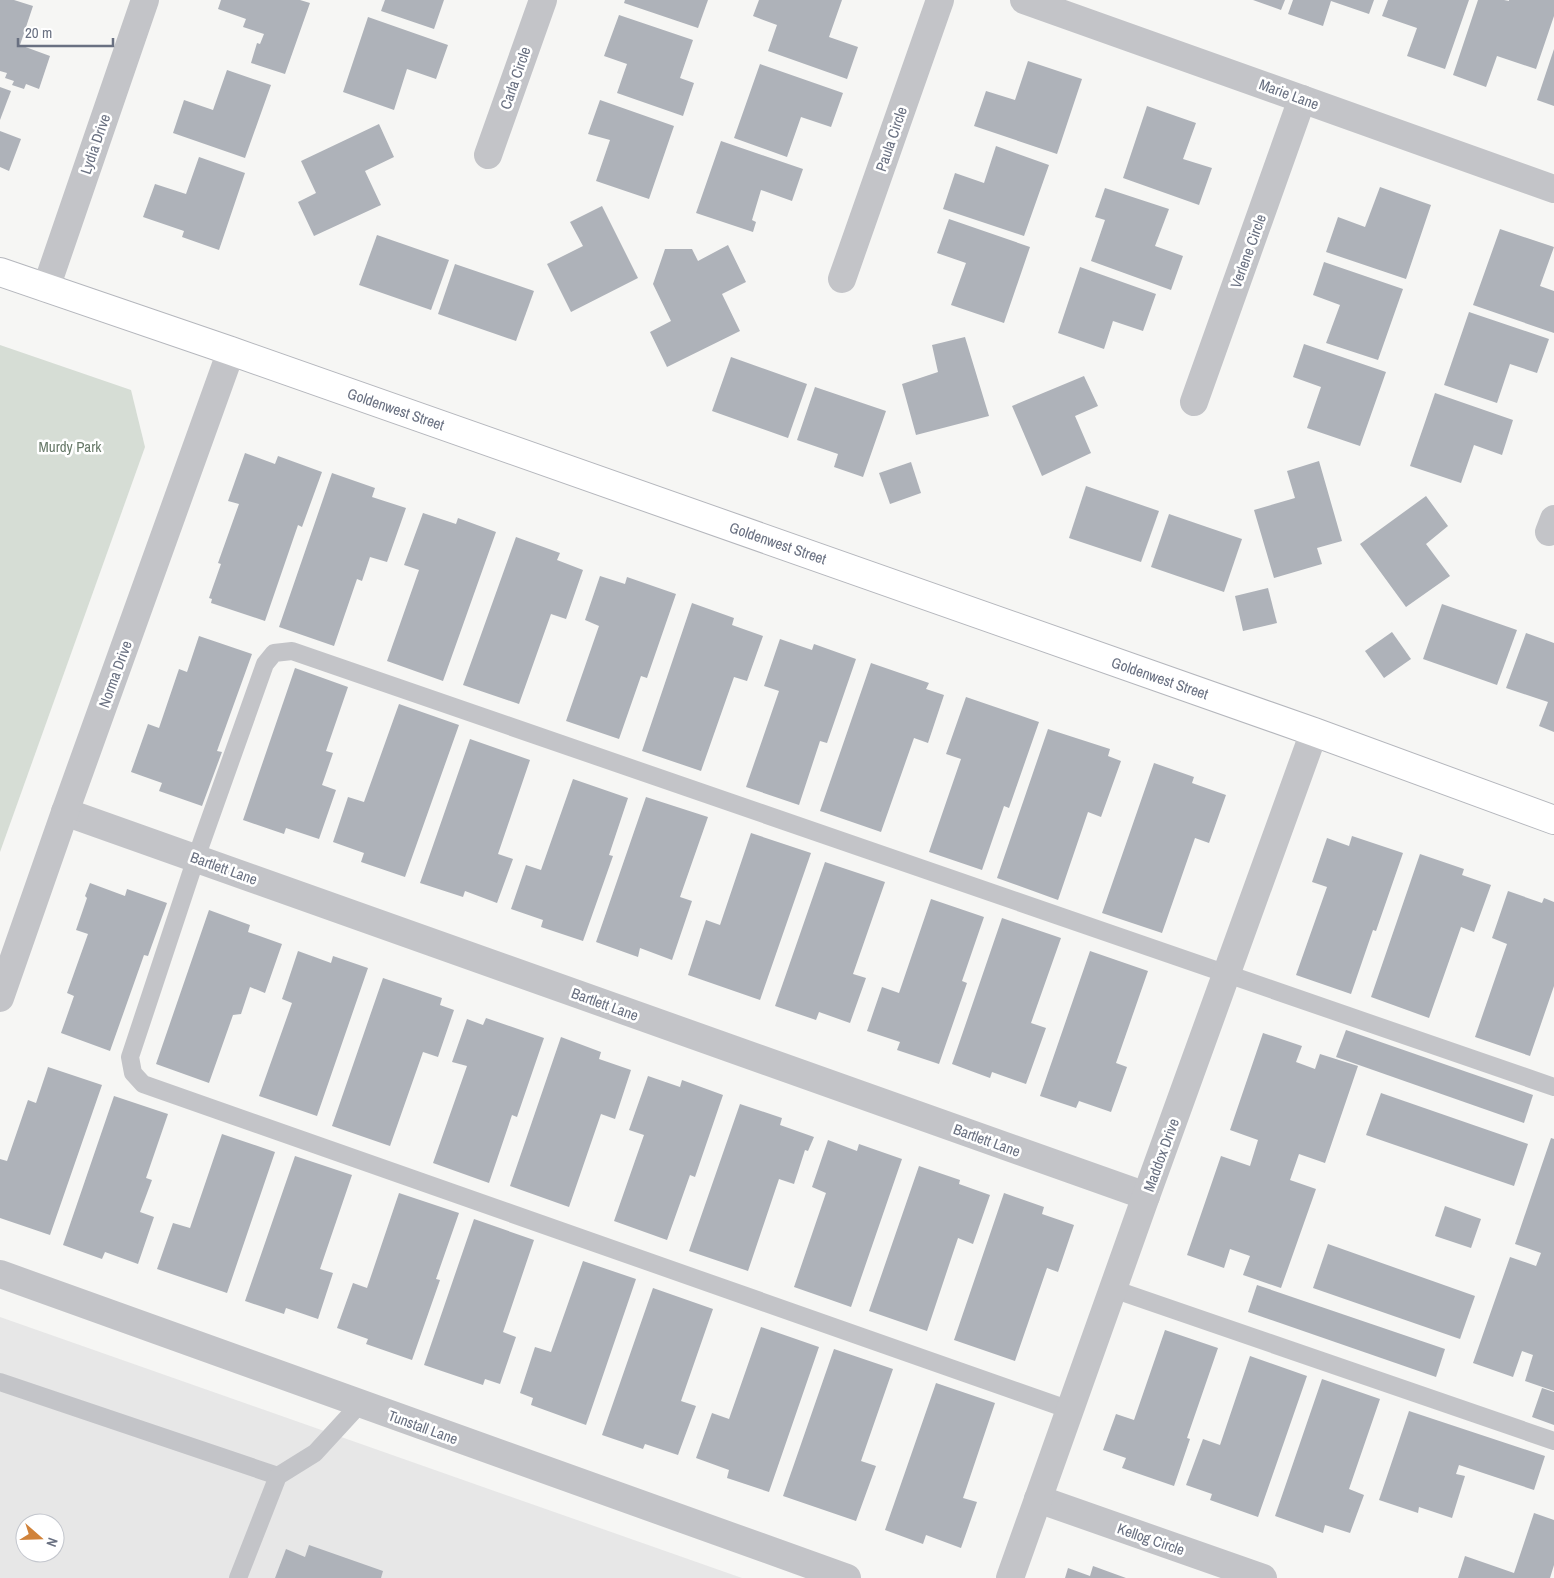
<svg xmlns="http://www.w3.org/2000/svg" width="1554" height="1578" font-family="'Archivo Narrow',sans-serif">
<style>
.built{fill:#e7e7e7;fill-rule:evenodd}
.green{fill:#d6ddd5}
.building{fill:#aeb2b9}
.lines{fill:none;stroke-linecap:round;stroke-linejoin:round}
.secondary-casing{stroke:#b5b7bd;stroke-width:30}
.service{stroke:#c3c4c8;stroke-width:18}
.minor{stroke:#c3c4c8;stroke-width:28}
.secondary{stroke:#fff;stroke-width:28}
.labels{text-anchor:middle;dominant-baseline:central;stroke-width:5;stroke-linejoin:round;paint-order:stroke}
.street-label{font-size:15px;fill:#697081;stroke:#fff}
.park-label{font-size:15px;fill:#677968;stroke:#fff}
</style>
<rect width="100%" height="100%" fill="#f6f6f4"/>
<path class="built" d="M 0,1317 L 742,1578 L 0,1578 ZM 25,1523 L 55,1523 L 55,1553 L 25,1553 Z"/>
<polygon class="green" points="0,345 131,390 145,447 0,852"/>
<g class="building">
<polygon points="0,0 14,0 33,6 20,45 50,56 39,89 26,84 24,89 12,85 14,81 5,78 7,73 0,71"/>
<polygon points="221,0 300,0 310,3 285,74 251,63 257,43 260,44 264,34 243,27 246,19 218,9"/>
<polygon points="385,0 444,0 434,29 381,11"/>
<polygon points="625,0 708,0 698,28 624,3"/>
<polygon points="759,0 842,0 829,37 858,47 847,79 768,51 777,25 753,16"/>
<polygon points="1253,0 1285,0 1281,10"/>
<polygon points="1293,0 1374,0 1369,14 1331,1 1323,26 1288,14"/>
<polygon points="1388,0 1469,0 1445,69 1407,56 1417,28 1382,16"/>
<polygon points="1478,0 1504,0 1509,1 1509,0 1554,0 1554,16 1536,69 1497,56 1486,87 1453,75"/>
<polygon points="619,15 693,40 680,78 694,83 683,116 617,93 627,64 604,56"/>
<polygon points="368,17 448,45 436,79 407,69 394,110 343,92"/>
<polygon points="1554,49 1554,106 1537,100"/>
<polygon points="1028,61 1082,79 1057,154 974,126 986,91 1015,100"/>
<polygon points="760,64 843,93 831,127 801,117 787,157 734,138"/>
<polygon points="227,70 271,85 245,158 173,133 184,100 213,110"/>
<polygon points="0,87 11,91 0,120"/>
<polygon points="600,100 674,126 649,199 596,181 610,140 588,134"/>
<polygon points="1147,106 1196,123 1183,159 1212,168 1199,205 1123,178"/>
<polygon points="379,124 394,157 365,171 381,205 314,236 298,202 316,193 301,161"/>
<polygon points="0,131 21,139 9,171 0,167"/>
<polygon points="721,141 803,169 792,201 761,190 752,220 756,222 753,232 696,213"/>
<polygon points="996,146 1049,165 1024,236 943,209 955,173 984,183"/>
<polygon points="199,157 245,173 219,250 182,237 184,231 143,217 155,184 186,194"/>
<polygon points="1380,187 1431,205 1406,279 1326,252 1338,217 1365,227"/>
<polygon points="1105,188 1169,209 1155,246 1183,256 1171,290 1091,261 1105,220 1095,217"/>
<polygon points="602,206 638,278 571,312 547,264 583,246 570,222"/>
<polygon points="949,219 1030,247 1004,323 951,305 966,263 937,253"/>
<polygon points="1500,229 1554,247 1540,286 1554,291 1554,333 1473,305"/>
<polygon points="377,235 449,260 431,310 359,285"/>
<polygon points="728,245 746,282 722,294 740,331 667,367 650,332 671,321 653,284 665,249 692,249 698,261"/>
<polygon points="1324,262 1403,289 1378,360 1326,343 1340,305 1313,295"/>
<polygon points="455,264 534,291 516,341 438,314"/>
<polygon points="1080,267 1156,294 1143,331 1113,321 1104,349 1058,333"/>
<polygon points="1469,312 1549,339 1537,373 1510,364 1497,403 1444,385"/>
<polygon points="965,337 989,416 916,435 902,384 938,372 932,345"/>
<polygon points="1304,344 1386,372 1360,446 1307,428 1321,387 1293,377"/>
<polygon points="731,357 807,384 788,438 712,411"/>
<polygon points="1084,376 1098,406 1075,416 1091,453 1042,476 1012,406"/>
<polygon points="815,387 886,411 863,477 834,467 838,454 797,440"/>
<polygon points="1435,393 1513,420 1502,455 1474,445 1461,483 1410,466"/>
<polygon points="245,453 275,464 278,456 322,472 302,527 298,525 265,621 211,603 212,599 209,598 221,564 218,563 239,504 228,501"/>
<polygon points="1319,461 1342,541 1317,548 1322,564 1274,578 1254,510 1295,498 1287,471"/>
<polygon points="911,462 921,493 890,504 879,473"/>
<polygon points="332,473 375,488 372,497 406,508 387,562 370,557 362,581 357,579 334,646 279,627"/>
<polygon points="1086,486 1159,511 1141,562 1069,538"/>
<polygon points="1426,496 1448,526 1426,544 1450,576 1406,607 1360,544"/>
<polygon points="423,513 456,524 458,518 496,532 443,681 387,661 419,570 404,565"/>
<polygon points="1169,514 1242,539 1224,592 1151,567"/>
<polygon points="516,537 560,553 557,560 583,570 566,619 551,614 519,704 463,685"/>
<polygon points="600,576 625,584 627,577 676,594 647,678 641,676 619,739 566,721 599,626 585,620"/>
<polygon points="1268,588 1277,623 1243,631 1235,596"/>
<polygon points="692,603 734,618 732,625 763,636 747,681 734,677 701,771 642,751"/>
<polygon points="1442,604 1517,630 1497,685 1423,659"/>
<polygon points="1392,632 1411,659 1384,678 1365,651"/>
<polygon points="1526,633 1554,643 1554,732 1539,726 1548,702 1506,688"/>
<polygon points="199,636 252,654 217,751 222,752 202,806 159,791 162,783 131,772 148,724 159,728 179,669 187,672"/>
<polygon points="780,639 812,650 814,644 856,659 827,743 820,741 799,805 746,787 779,691 764,686"/>
<polygon points="871,663 929,683 926,689 944,695 928,743 914,738 881,832 820,811"/>
<polygon points="295,668 348,687 326,751 333,753 322,785 336,790 319,839 286,828 284,834 243,820"/>
<polygon points="966,697 1039,722 1009,808 1004,806 982,870 929,852 961,759 946,754"/>
<polygon points="399,704 459,725 405,877 361,862 364,853 333,842 348,797 364,802"/>
<polygon points="1048,729 1110,749 1108,756 1121,761 1101,817 1088,812 1058,900 997,878"/>
<polygon points="470,739 530,760 498,854 513,859 497,903 465,891 463,897 420,883"/>
<polygon points="1154,763 1194,777 1192,783 1226,795 1209,843 1195,838 1162,933 1102,913"/>
<polygon points="573,779 628,798 609,855 613,856 583,941 541,927 543,920 511,909 526,865 541,870"/>
<polygon points="646,797 708,817 680,897 692,901 672,960 640,948 638,957 596,942"/>
<polygon points="751,833 811,853 760,1000 688,975 706,920 720,925"/>
<polygon points="1352,836 1403,853 1376,931 1373,930 1351,994 1296,975 1327,887 1312,882 1327,838 1349,846"/>
<polygon points="1420,854 1464,869 1462,875 1491,885 1474,932 1461,927 1429,1018 1371,997"/>
<polygon points="825,862 885,882 853,974 866,978 850,1023 819,1012 816,1020 775,1006"/>
<polygon points="90,883 125,896 127,889 167,903 148,956 144,955 110,1051 61,1033 74,996 67,993 88,934 76,930 87,898 85,896"/>
<polygon points="1508,891 1542,903 1544,898 1554,902 1554,986 1530,1056 1475,1037 1507,944 1492,938"/>
<polygon points="931,899 984,917 962,981 967,983 939,1064 897,1050 900,1042 867,1031 882,987 899,993"/>
<polygon points="209,910 250,925 248,932 282,944 265,993 250,987 241,1014 233,1015 209,1083 156,1064"/>
<polygon points="1002,918 1061,938 1031,1023 1046,1028 1026,1084 992,1072 990,1078 952,1064"/>
<polygon points="298,951 331,963 333,956 368,968 317,1116 259,1096 292,1003 282,999"/>
<polygon points="1090,951 1148,971 1116,1063 1127,1067 1111,1112 1079,1101 1076,1108 1040,1096"/>
<polygon points="383,978 442,998 440,1005 454,1010 438,1057 423,1052 390,1146 332,1126"/>
<polygon points="486,1018 544,1038 517,1117 512,1115 489,1183 433,1163 467,1066 452,1062 467,1019 483,1025"/>
<polygon points="1346,1030 1533,1095 1524,1123 1336,1057"/>
<polygon points="1263,1033 1302,1046 1296,1062 1315,1069 1320,1054 1358,1066 1325,1163 1299,1154 1290,1180 1316,1189 1281,1288 1243,1275 1250,1256 1230,1249 1224,1268 1187,1255 1221,1156 1250,1166 1258,1140 1230,1130"/>
<polygon points="561,1037 601,1052 599,1059 631,1070 615,1119 601,1114 569,1207 510,1186"/>
<polygon points="48,1067 102,1085 50,1235 0,1218 0,1159 7,1161 28,1100 36,1103"/>
<polygon points="648,1076 680,1087 682,1080 723,1095 695,1177 690,1175 667,1240 614,1221 644,1135 629,1130"/>
<polygon points="1381,1093 1528,1144 1514,1186 1366,1135"/>
<polygon points="114,1096 168,1114 146,1178 152,1180 140,1212 154,1217 138,1264 105,1252 102,1259 63,1245"/>
<polygon points="740,1104 782,1118 780,1125 814,1137 808,1151 805,1150 794,1184 779,1179 748,1271 689,1251"/>
<polygon points="222,1134 275,1152 227,1293 157,1269 173,1223 190,1228"/>
<polygon points="1551,1138 1554,1139 1554,1391 1525,1381 1533,1355 1522,1351 1513,1377 1473,1363 1510,1257 1536,1266 1541,1253 1515,1244"/>
<polygon points="828,1140 857,1151 859,1144 902,1159 851,1307 794,1287 826,1193 812,1187"/>
<polygon points="295,1156 352,1175 320,1269 333,1273 318,1319 286,1308 284,1314 245,1301"/>
<polygon points="919,1166 960,1180 959,1184 990,1195 973,1244 958,1238 927,1331 869,1311"/>
<polygon points="399,1193 459,1213 436,1279 440,1280 412,1360 366,1344 368,1339 337,1328 353,1283 367,1288"/>
<polygon points="1004,1193 1044,1207 1042,1214 1074,1225 1058,1272 1047,1268 1015,1361 954,1340"/>
<polygon points="1445,1206 1481,1219 1471,1248 1435,1236"/>
<polygon points="474,1219 534,1240 503,1332 516,1337 500,1384 485,1379 483,1385 424,1365"/>
<polygon points="1328,1244 1475,1296 1460,1339 1313,1288"/>
<polygon points="583,1261 636,1279 586,1425 531,1405 533,1398 520,1393 535,1347 551,1352"/>
<polygon points="1257,1285 1445,1349 1436,1377 1248,1312"/>
<polygon points="653,1288 713,1309 681,1401 696,1406 678,1455 645,1444 643,1449 602,1435"/>
<polygon points="761,1327 819,1347 769,1492 727,1478 729,1470 696,1458 712,1413 729,1419"/>
<polygon points="1165,1330 1218,1348 1187,1438 1190,1439 1174,1486 1122,1468 1126,1458 1103,1450 1116,1414 1134,1420"/>
<polygon points="834,1349 893,1369 861,1461 876,1466 856,1521 783,1496"/>
<polygon points="1250,1356 1307,1376 1258,1517 1210,1500 1212,1494 1186,1485 1203,1439 1220,1445"/>
<polygon points="1322,1379 1380,1399 1349,1489 1364,1495 1350,1533 1325,1525 1323,1533 1275,1516"/>
<polygon points="936,1383 995,1403 963,1498 977,1502 961,1548 926,1535 923,1544 885,1530"/>
<polygon points="1542,1388 1554,1392 1554,1425 1532,1417"/>
<polygon points="1409,1411 1545,1456 1534,1490 1459,1465 1456,1474 1465,1476 1452,1518 1419,1507 1418,1513 1379,1500"/>
<polygon points="1534,1513 1554,1520 1554,1565 1550,1578 1458,1578 1465,1556 1514,1573"/>
<polygon points="309,1545 383,1571 381,1578 275,1578 286,1549 305,1557"/>
<polygon points="1093,1566 1126,1578 1065,1578 1068,1568 1090,1576"/>
</g>
<g class="lines">
<g class="secondary-casing">
<polyline id="secondary" points="0,272 231,351 1314,732 1554,820"/>
</g>
<g class="service">
<polyline points="1113,1289 1554,1441"/>
<polyline points="0,1382 278,1476"/>
<polyline points="1070,1410 143,1084 133,1073 130,1057 196,858 265,664 274,653 292,651 1554,1087"/>
<polyline points="238,1578 278,1476 315,1453 360,1404"/>
</g>
<g class="minor">
<polyline points="1024,0 1554,189"/>
<polyline points="488,155 543,0"/>
<polyline points="842,279 940,0"/>
<polyline points="46,288 145,0"/>
<polyline points="1194,402 1302,99"/>
<polyline points="1549,532 1554,519"/>
<polyline points="65,812 1146,1196"/>
<polyline points="0,998 65,812 231,351"/>
<polyline points="0,1274 847,1578"/>
<polyline points="1038,1499 1263,1578"/>
<polyline points="1010,1578 1146,1196 1314,732"/>
</g>
<use href="#secondary" class="secondary"/>
</g>
<g class="labels">
<g class="street-label">
<text transform="translate(515 78) rotate(-71)">Carla Circle</text>
<text transform="translate(1289 94) rotate(20)">Marie Lane</text>
<text transform="translate(891 139) rotate(-71)">Paula Circle</text>
<text transform="translate(95 144) rotate(-71)">Lydia Drive</text>
<text transform="translate(1248 251) rotate(-70)">Verlene Circle</text>
<text transform="translate(396 409) rotate(19)">Goldenwest Street</text>
<text transform="translate(778 543) rotate(19)">Goldenwest Street</text>
<text transform="translate(115 674) rotate(-70)">Norma Drive</text>
<text transform="translate(1160 678) rotate(19)">Goldenwest Street</text>
<text transform="translate(224 868) rotate(20)">Bartlett Lane</text>
<text transform="translate(605 1004) rotate(20)">Bartlett Lane</text>
<text transform="translate(987 1140) rotate(20)">Bartlett Lane</text>
<text transform="translate(1161 1155) rotate(-70)">Maddox Drive</text>
<text transform="translate(423 1427) rotate(20)">Tunstall Lane</text>
<text transform="translate(1151 1539) rotate(19)">Kellog Circle</text>
</g>
<g class="park-label">
<text x="70" y="446">Murdy Park</text>
</g>
</g>
<g transform="translate(40 1538) rotate(110)"><circle r="24" fill="#ffffff" stroke="#c3c6cd"/>
<path d="M0-4L9 19L0 12L-9 19Z" fill="#d0823a"/>
<text y="-8" font-size="14" font-weight="bold" text-anchor="middle" fill="#697081">N</text>
</g>
<path d="M18 38v8h95v-8" fill="none" stroke="#697081" stroke-width="2.5"/>
<text x="25" y="38" font-size="15" fill="#697081" stroke="#ffffff" stroke-width="4" paint-order="stroke">20 m</text>
</svg>
